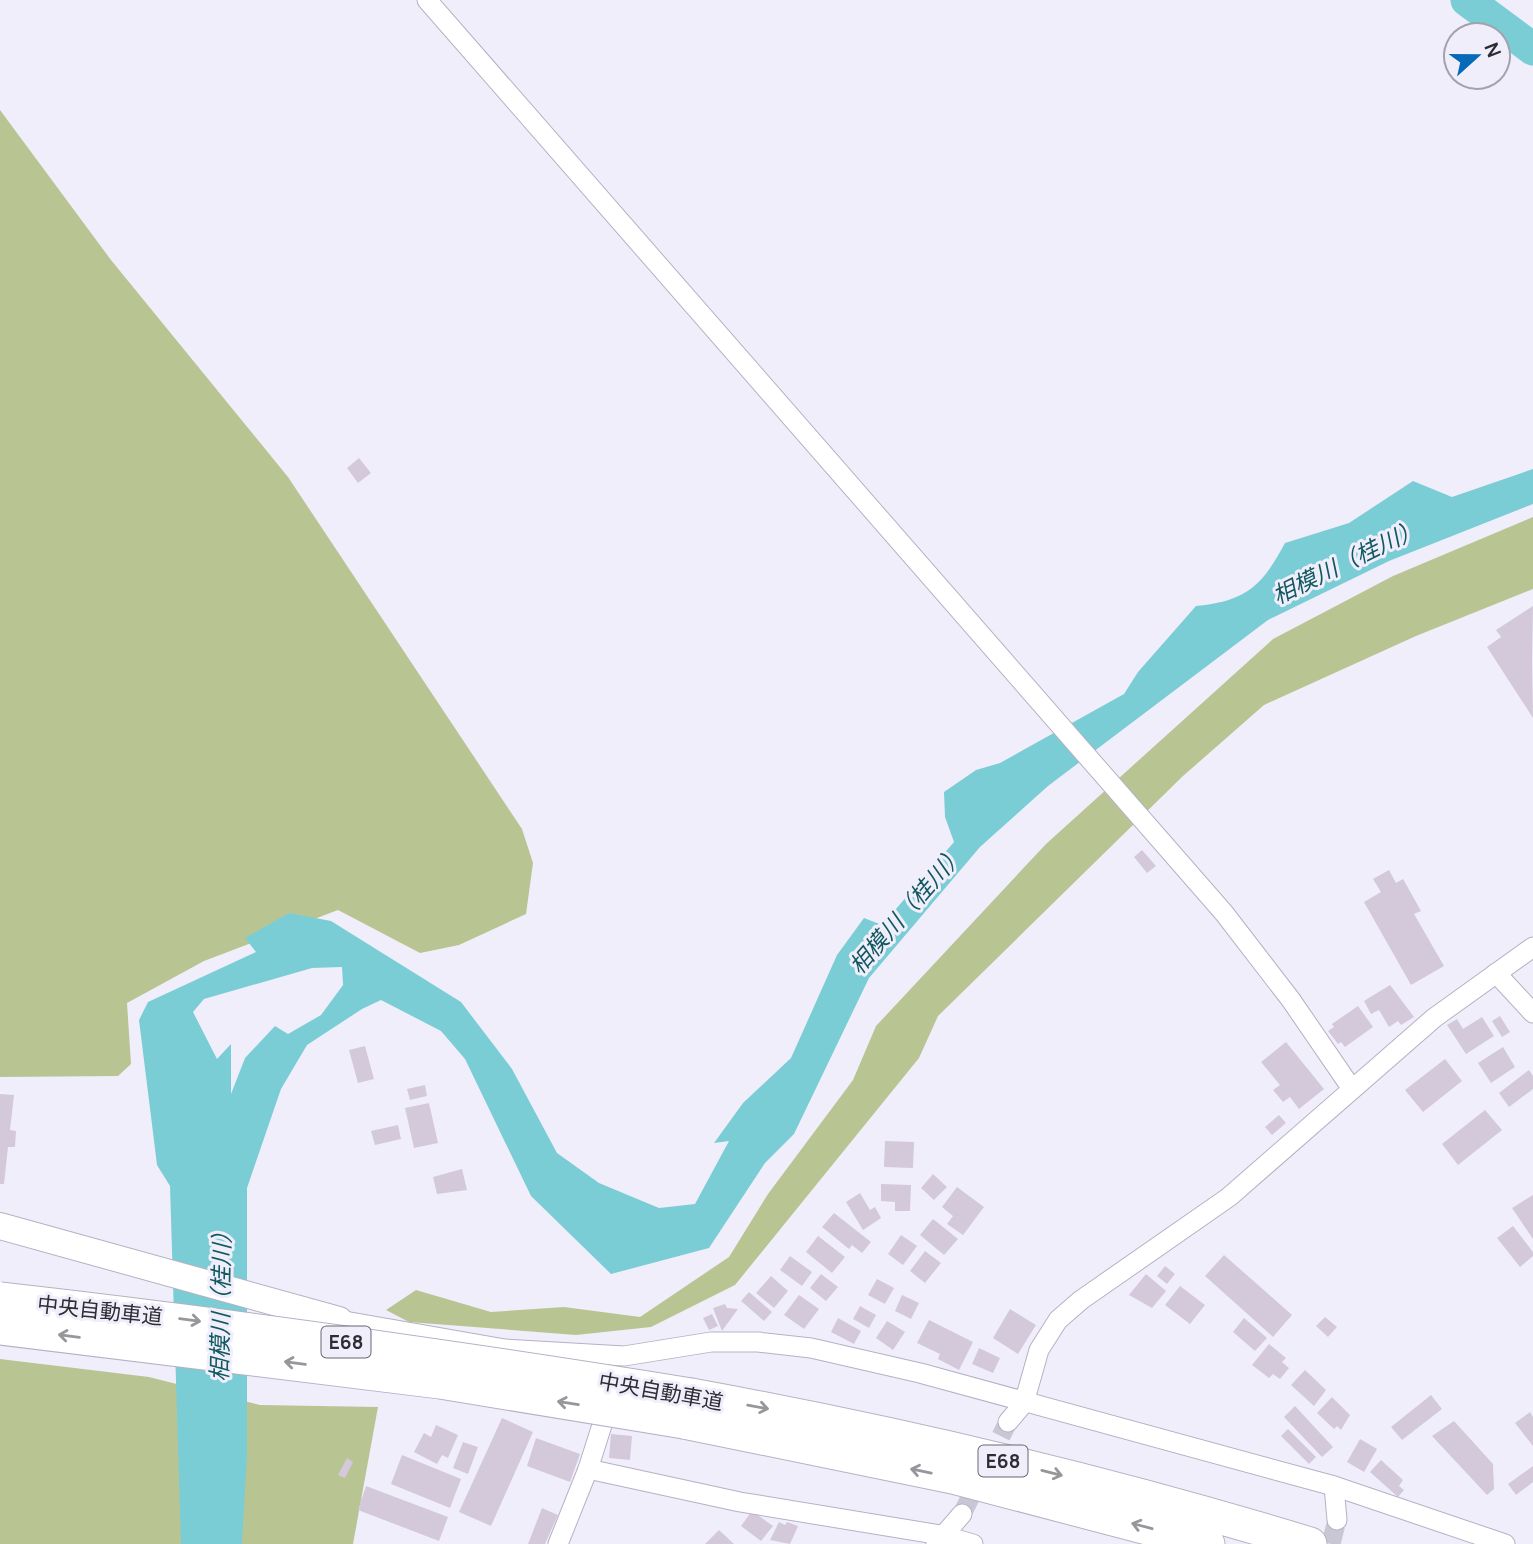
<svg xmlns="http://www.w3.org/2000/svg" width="1533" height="1544" font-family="Manrope,'Noto Sans JP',sans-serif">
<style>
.green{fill:#b9c493}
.water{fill:#7bcdd5;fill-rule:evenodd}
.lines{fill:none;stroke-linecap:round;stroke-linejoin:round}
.river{stroke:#7bcdd5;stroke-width:33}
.building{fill:#d3c9da}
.street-tunnel{stroke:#cac7d4;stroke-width:19;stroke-dasharray:19 10;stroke-linecap:butt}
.street-casing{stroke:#b6b1c3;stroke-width:21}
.secondary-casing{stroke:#b6b1c3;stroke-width:28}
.highway-casing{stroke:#b6b1c3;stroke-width:35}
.street{stroke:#fff;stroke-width:19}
.secondary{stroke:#fff;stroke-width:26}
.highway{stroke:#fff;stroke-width:33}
.highway-bridge-casing{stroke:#b6b1c3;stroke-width:35;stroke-linecap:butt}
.highway-bridge{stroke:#fff;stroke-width:33}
.oneway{stroke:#97969a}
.labels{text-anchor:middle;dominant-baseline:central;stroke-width:6;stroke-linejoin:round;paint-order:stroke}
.shield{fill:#f1eefc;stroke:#696770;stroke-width:2}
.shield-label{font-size:19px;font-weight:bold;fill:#2f2d34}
.street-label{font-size:21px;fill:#2f2d34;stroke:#f1eefc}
.water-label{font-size:23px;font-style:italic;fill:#11595f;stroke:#f1eefc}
</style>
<rect width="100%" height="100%" fill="#f1eefc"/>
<g class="green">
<polygon points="0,110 111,260 288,477 522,829 533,863 526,914 459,945 420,953 338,910 204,961 127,1003 131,1064 118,1076 0,1077"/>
<polygon points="1533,517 1533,589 1416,636 1264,705 1183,776 938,1016 919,1058 735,1285 651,1327 576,1335 409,1322 386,1310 416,1290 491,1312 564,1307 640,1317 729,1257 768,1194 853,1080 876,1026 1046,844 1273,639 1393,576"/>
<polygon points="0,1359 149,1377 260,1405 378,1407 353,1544 0,1544"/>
</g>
<path class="water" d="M 1533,469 L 1533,504 L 1389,561 L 1268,620 L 1048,786 L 980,847 L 869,978 L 794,1134 L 765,1163 L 709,1248 L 611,1274 L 531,1196 L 465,1059 L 441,1031 L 381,1000 L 362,1009 L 307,1045 L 281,1089 L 247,1188 L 247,1455 L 242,1544 L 181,1544 L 170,1186 L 157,1165 L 139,1020 L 148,1002 L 256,952 L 245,938 L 289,913 L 331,921 L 461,1002 L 512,1069 L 557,1153 L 599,1183 L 659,1208 L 695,1204 L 729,1141 L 714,1143 L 743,1103 L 791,1058 L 837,955 L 864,918 L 882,925 L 954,842 L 945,817 L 944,792 L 976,770 L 1000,763 L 1124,694 L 1138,672 L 1196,606 C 1246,601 1262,586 1285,543 L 1349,523 L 1413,481 L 1452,497 ZM 342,967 L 343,985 L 321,1015 L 288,1034 L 275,1026 L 245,1058 L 231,1094 L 231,1044 L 217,1059 L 193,1012 L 204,999 L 312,968 Z"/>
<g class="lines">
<polyline class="river" points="1467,0 1533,49"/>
</g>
<g class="building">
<polygon points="359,458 371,473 358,483 347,468"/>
<polygon points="1533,606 1532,661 1533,718 1487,647 1501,637 1496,630"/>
<polygon points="1142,850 1156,866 1147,873 1134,857"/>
<polygon points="1389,870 1396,883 1403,879 1421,911 1414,914 1444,966 1411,985 1364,902 1381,892 1373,879"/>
<polygon points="1390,985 1414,1017 1401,1025 1398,1021 1389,1027 1379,1010 1371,1014 1364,1001"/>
<polygon points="1358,1006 1373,1027 1345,1047 1341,1042 1338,1044 1328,1031 1334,1027 1332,1024"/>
<polygon points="1500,1016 1510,1032 1502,1037 1492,1021"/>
<polygon points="1482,1017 1494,1036 1466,1054 1447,1025 1457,1019 1463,1029"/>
<polygon points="1286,1042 1324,1089 1299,1109 1290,1097 1283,1102 1273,1090 1280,1085 1261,1062"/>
<polygon points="365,1046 374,1079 358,1083 349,1050"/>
<polygon points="1503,1047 1515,1067 1491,1083 1478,1063"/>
<polygon points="1445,1059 1462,1081 1423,1112 1405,1090"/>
<polygon points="1529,1070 1533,1076 1533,1089 1509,1107 1499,1093"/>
<polygon points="425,1085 427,1096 410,1100 407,1089"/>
<polygon points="0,1094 14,1095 10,1130 16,1131 15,1147 8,1147 4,1184 0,1184"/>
<polygon points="429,1103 438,1143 414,1148 405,1108"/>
<polygon points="1485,1110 1502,1130 1458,1165 1442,1144"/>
<polygon points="1279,1115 1286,1123 1272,1135 1265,1127"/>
<polygon points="398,1125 401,1139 375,1145 371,1131"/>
<polygon points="885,1141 914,1142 913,1168 884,1167"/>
<polygon points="462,1169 467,1190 437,1194 433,1177"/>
<polygon points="933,1174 947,1187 934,1200 921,1188"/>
<polygon points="881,1184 911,1185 910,1211 895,1211 895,1202 881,1201"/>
<polygon points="957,1187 984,1207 963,1235 947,1224 953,1216 942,1207"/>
<polygon points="860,1193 870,1210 875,1207 881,1218 863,1230 846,1202"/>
<polygon points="1533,1195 1533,1239 1512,1208"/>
<polygon points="834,1213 871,1242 862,1253 852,1245 849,1249 822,1227"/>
<polygon points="933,1219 958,1239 944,1255 920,1235"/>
<polygon points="1513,1226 1533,1252 1533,1256 1520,1267 1497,1238"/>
<polygon points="901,1235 917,1246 903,1265 888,1254"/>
<polygon points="818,1236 845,1257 832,1273 806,1252"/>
<polygon points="925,1251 941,1263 925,1283 910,1271"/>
<polygon points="1224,1255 1292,1315 1273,1337 1205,1276"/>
<polygon points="790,1256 812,1272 802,1286 780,1270"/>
<polygon points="1165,1266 1175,1274 1167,1284 1157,1276"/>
<polygon points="821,1274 838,1287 826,1301 810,1288"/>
<polygon points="1146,1274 1166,1291 1152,1308 1129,1295"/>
<polygon points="771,1276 788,1291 774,1308 756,1293"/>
<polygon points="877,1279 894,1288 885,1304 868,1295"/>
<polygon points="1180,1286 1205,1305 1190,1324 1165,1305"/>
<polygon points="749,1292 772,1312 764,1321 741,1301"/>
<polygon points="799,1295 819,1309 804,1329 784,1315"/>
<polygon points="902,1295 919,1303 911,1319 895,1311"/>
<polygon points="725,1304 727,1308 738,1309 722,1331 713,1308"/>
<polygon points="860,1306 876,1315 869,1328 853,1319"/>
<polygon points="1010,1309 1036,1325 1018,1354 993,1338"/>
<polygon points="712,1314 718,1326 709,1330 703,1318"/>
<polygon points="1325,1317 1337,1327 1328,1337 1316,1326"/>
<polygon points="838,1318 861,1331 854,1344 831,1332"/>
<polygon points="1244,1318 1267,1338 1255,1351 1233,1332"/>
<polygon points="929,1320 973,1342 959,1370 938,1359 940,1354 917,1343"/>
<polygon points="887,1321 905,1332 893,1350 876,1338"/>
<polygon points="1269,1344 1286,1358 1282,1362 1289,1368 1280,1379 1273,1374 1269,1378 1252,1365"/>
<polygon points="979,1348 1000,1358 993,1373 972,1364"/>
<polygon points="1305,1370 1326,1390 1314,1406 1291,1385"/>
<polygon points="1431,1395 1442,1409 1402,1440 1391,1427"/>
<polygon points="1332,1397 1350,1415 1341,1430 1337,1426 1334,1429 1317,1413"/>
<polygon points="1295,1406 1333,1447 1322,1457 1284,1417"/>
<polygon points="1530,1412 1533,1417 1533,1446 1515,1423"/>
<polygon points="502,1418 533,1432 491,1526 459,1512"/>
<polygon points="1454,1421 1493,1464 1494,1489 1487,1495 1432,1436"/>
<polygon points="436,1425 458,1435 448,1458 442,1455 437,1464 414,1452 424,1433 431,1437"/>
<polygon points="1288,1429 1316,1457 1309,1464 1281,1436"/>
<polygon points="611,1434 632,1436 630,1460 609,1458"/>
<polygon points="536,1438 580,1454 570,1482 527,1466"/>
<polygon points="1360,1439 1377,1449 1364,1472 1347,1462"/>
<polygon points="463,1442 478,1447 468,1474 453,1468"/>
<polygon points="402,1455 461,1479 450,1508 391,1484"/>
<polygon points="347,1458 353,1462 345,1478 338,1475"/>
<polygon points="1381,1460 1403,1480 1399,1486 1404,1490 1398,1497 1370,1472"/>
<polygon points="1533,1466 1533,1482 1516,1495 1508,1484"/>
<polygon points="366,1486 448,1517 439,1541 358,1510"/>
<polygon points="542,1508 558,1515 545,1544 528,1544"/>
<polygon points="752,1511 773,1526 761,1541 741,1526"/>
<polygon points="779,1522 785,1525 787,1522 798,1526 790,1544 770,1540"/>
<polygon points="719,1530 734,1544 705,1544"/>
</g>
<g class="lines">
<g class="street-tunnel">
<polyline points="962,1514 1008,1422"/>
<polyline points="1331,1544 1337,1520"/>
</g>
<g class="street-casing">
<g id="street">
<polyline points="427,0 1224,913 1291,1000 1352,1089"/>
<polyline points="1496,973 1533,1013"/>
<polyline points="339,1320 505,1349 624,1356 711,1342 758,1342 811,1348 920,1373 1334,1486 1505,1544"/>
<polyline points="1008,1422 1024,1403 1039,1350 1058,1320 1081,1300 1229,1197 1434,1018 1533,947"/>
<polyline points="588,1469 740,1502 941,1535 973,1544"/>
<polyline points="1334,1486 1337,1520"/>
<polyline points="558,1544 588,1469 610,1400"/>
<polyline points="936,1544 962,1514"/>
</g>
</g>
<g class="secondary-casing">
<polyline id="secondary" points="0,1226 339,1320"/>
</g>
<g class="highway-casing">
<g id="highway">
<path d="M 691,1395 C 900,1433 1107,1482 1310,1544"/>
<polyline points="684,1422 953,1477 1208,1544"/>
</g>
</g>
<use href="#street" class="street"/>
<use href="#secondary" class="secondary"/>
<use href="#highway" class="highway"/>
<g class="highway-bridge-casing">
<g id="highway-bridge">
<path d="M 0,1299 C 231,1325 461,1358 691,1395"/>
<polyline points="0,1328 440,1382 684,1422"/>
</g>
</g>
<use href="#highway-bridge" class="highway-bridge"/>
</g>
<defs><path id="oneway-shaft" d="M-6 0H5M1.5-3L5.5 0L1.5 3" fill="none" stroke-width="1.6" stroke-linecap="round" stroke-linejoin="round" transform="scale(1.75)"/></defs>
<g class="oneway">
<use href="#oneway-shaft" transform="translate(190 1320) rotate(7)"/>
<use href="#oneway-shaft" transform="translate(69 1336) rotate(-173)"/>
<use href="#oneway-shaft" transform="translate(295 1363) rotate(-173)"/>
<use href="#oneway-shaft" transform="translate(568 1403) rotate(-171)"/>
<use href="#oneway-shaft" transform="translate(758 1407) rotate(10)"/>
<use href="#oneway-shaft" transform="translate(921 1471) rotate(-168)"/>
<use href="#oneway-shaft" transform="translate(1052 1473) rotate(14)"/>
<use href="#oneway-shaft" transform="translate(1142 1526) rotate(-165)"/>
</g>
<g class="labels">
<g class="shield">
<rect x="321.5" y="1326.5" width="49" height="31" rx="5"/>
<rect x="978.5" y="1445.5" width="49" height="31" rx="5"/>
</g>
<g class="shield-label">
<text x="346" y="1342">E68</text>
<text x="1003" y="1461">E68</text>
</g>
<g class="street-label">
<text transform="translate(100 1310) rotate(6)">中央自動車道</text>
<text transform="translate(661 1391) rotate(10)">中央自動車道</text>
</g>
<g class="water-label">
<text transform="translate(1346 561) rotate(-26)">相模川（桂川）</text>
<text transform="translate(906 909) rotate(-49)">相模川（桂川）</text>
<text transform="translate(220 1301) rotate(-89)">相模川（桂川）</text>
</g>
</g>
<g transform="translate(1477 56) rotate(69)"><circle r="33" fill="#f1eefc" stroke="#a3a1ac" stroke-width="2"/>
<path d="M0-5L12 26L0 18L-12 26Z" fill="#076ab6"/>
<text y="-10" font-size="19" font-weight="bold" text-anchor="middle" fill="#2f2d34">N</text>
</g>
</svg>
